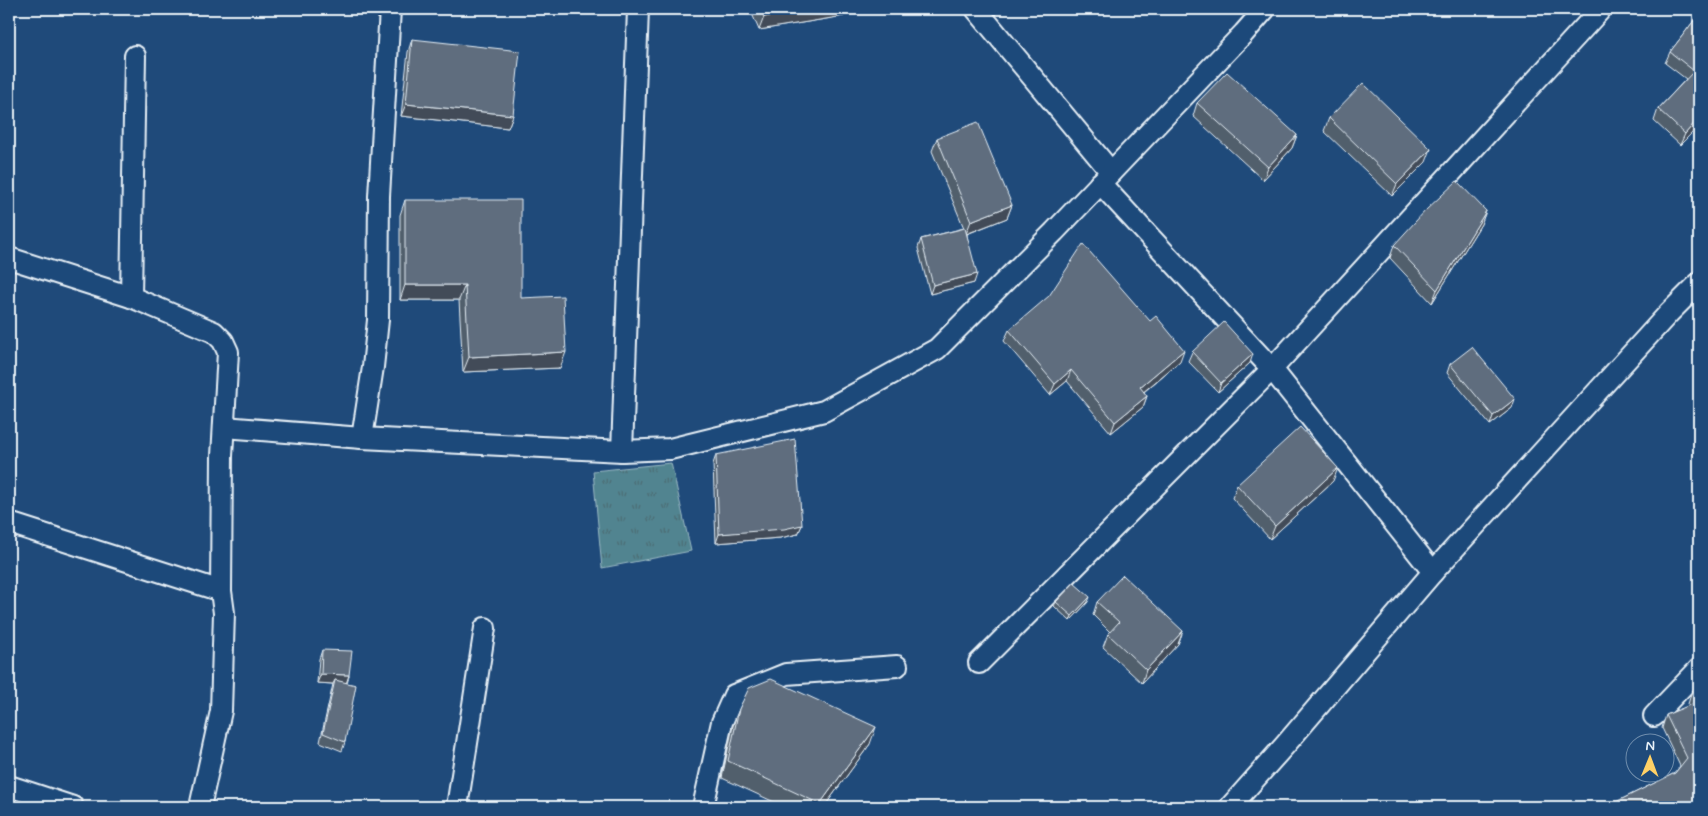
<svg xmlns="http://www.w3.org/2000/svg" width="1708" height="816" font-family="Mynerve,sans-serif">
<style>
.park{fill:url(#park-tufts);stroke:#9cbac4}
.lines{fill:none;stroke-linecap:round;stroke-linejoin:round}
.street-casing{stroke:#e8f1f8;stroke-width:24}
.street{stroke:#1f4a7a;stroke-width:20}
.wall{fill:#515e6c;stroke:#e8f1f8}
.shaded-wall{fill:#424c58;stroke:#e8f1f8}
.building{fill:#5e6d7e;stroke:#e8f1f8}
</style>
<defs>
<pattern id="park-tufts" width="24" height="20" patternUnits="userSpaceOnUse" patternTransform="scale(1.25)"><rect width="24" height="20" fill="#518490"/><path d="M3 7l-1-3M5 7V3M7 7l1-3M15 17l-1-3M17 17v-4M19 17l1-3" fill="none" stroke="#4d6c74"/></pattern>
</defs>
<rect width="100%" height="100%" fill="#1f4a7a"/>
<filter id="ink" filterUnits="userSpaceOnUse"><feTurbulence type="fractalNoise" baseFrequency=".02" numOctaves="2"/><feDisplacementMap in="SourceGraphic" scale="10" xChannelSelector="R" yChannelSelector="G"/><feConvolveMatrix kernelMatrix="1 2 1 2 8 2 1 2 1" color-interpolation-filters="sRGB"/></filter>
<g filter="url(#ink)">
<polygon class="park" points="671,463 691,551 602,568 593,471"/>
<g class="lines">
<g class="street-casing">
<g id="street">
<polyline points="976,9 1111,172"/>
<polyline points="1100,183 1272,369 1433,572"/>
<polyline points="9,258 131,297 214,332 223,341 228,352 222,456 221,591 224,613 221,711 200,807"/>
<polyline points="131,297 135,56"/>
<polyline points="224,427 362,438 622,451 670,449 824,411 937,349 1054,232 1244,33 1265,9"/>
<polyline points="362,438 373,367 378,320 379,196 390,9"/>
<polyline points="622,451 638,9"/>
<polyline points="9,523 221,591"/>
<polyline points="979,663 1272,369 1601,9"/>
<polyline points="1654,716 1699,669"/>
<polyline points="9,786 73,807"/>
<polyline points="457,807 485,628"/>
<polyline points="703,807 722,722 734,695 786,674 897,666"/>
<polyline points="1230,807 1286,744 1433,572 1669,313 1699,283"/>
</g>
</g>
<use href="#street" class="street"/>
</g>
<g class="wall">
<polygon points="750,9 847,9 844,16 759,30"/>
<polygon points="1699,14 1699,138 1693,132 1680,145 1654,121 1658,109 1686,79 1665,63 1670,52"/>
<polygon points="412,39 513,115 508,128 401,116 408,52"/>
<polygon points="1197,103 1297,135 1292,148 1263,180 1193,116"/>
<polygon points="1329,118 1426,162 1392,196 1324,131"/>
<polygon points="937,138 1012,205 1007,218 967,234 974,283 930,294 918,248 921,239 964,228 932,151"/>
<polygon points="405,200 521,298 560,368 463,372 459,300 400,300 400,215"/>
<polygon points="1486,211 1481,224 1432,303 1390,258 1394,245"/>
<polygon points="1009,330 1180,361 1144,392 1147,396 1143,407 1111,433 1067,381 1050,395 1004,341"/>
<polygon points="1192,352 1250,363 1218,392 1188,361"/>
<polygon points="1450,364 1512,408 1490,425 1447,373"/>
<polygon points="716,455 802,525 798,534 780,538 716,543 713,464"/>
<polygon points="1333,481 1270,539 1232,498 1237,485"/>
<polygon points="1056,602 1088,602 1070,621 1054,606"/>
<polygon points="1097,602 1183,631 1178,644 1142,683 1103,647 1108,634 1110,632 1093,615"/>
<polygon points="322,650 349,675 347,683 345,742 342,751 320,742 333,684 317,683 319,659"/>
<polygon points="1699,688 1699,807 1614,807 1616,802 1675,773 1680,766 1662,728 1666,715 1689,706 1688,704 1692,691"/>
<polygon points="739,709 870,744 824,807 785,807 722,778 733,726"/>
</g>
<g class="shaded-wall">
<polygon points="813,9 847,9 844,16 759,30 764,17"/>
<polygon points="406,104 513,115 508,128 401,116"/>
<polygon points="1697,120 1693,132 1680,145 1685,134"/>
<polygon points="1297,135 1292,148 1263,180 1268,167"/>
<polygon points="1431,149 1426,162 1392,196 1397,184"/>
<polygon points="1012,205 1007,218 966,234 971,221"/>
<polygon points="1486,211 1481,224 1432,303 1437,290"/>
<polygon points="977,274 974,283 930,294 933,285"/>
<polygon points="405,285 465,285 459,300 400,300"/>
<polygon points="1184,350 1180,361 1135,399 1140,387"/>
<polygon points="566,352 560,368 463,372 469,357"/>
<polygon points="1253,354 1250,363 1218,392 1221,383"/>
<polygon points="1071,370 1067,381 1050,395 1055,384"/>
<polygon points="1147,396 1143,407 1111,433 1115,422"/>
<polygon points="1515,399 1512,408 1490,425 1493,416"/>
<polygon points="1338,468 1333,481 1270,539 1275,526"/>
<polygon points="802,525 798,534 780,538 716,543 719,534"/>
<polygon points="1090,597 1088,602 1070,621 1072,616"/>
<polygon points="1183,631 1178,644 1142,683 1146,670"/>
<polygon points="321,674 349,675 346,684 335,680 333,684 317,683"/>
<polygon points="876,727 870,744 824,807 818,807 820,804"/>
</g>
<g class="building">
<polygon points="760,9 813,9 764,17"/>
<polygon points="1699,14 1699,123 1697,120 1685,134 1658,109 1694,71 1670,52"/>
<polygon points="412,39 520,51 513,115 406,104"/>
<polygon points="1227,72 1297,135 1268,167 1197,103"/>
<polygon points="1363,83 1431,149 1397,184 1329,118"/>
<polygon points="978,122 1012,205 971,221 937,138"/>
<polygon points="1457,181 1486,211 1437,290 1394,245 1426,210"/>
<polygon points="405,200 521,200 521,298 563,296 566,352 469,357 465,285 405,285"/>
<polygon points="965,228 977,274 933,285 921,239"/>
<polygon points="1083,244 1150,321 1156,316 1184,350 1140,387 1147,396 1115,422 1071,370 1055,384 1009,330 1049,296"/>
<polygon points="1224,322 1253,354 1221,383 1192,352"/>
<polygon points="1472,347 1515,399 1493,416 1450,364"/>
<polygon points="1300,427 1338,468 1275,526 1237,485"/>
<polygon points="795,439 802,525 784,529 719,534 716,455"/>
<polygon points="1123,575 1183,631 1146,670 1108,634 1119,622 1097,602"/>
<polygon points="1074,583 1090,597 1072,616 1056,602"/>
<polygon points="322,650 352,651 349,675 321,674"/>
<polygon points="771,679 876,727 820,804 728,761 739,709 749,688"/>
<polygon points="335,680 356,685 345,742 323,733"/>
<polygon points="1699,688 1699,807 1619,807 1616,802 1675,773 1687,758 1666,715 1697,702 1692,691"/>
</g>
</g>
<rect width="1708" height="816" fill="none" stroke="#1f4a7a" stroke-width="30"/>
<rect x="15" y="15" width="1678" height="786" fill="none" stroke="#e8f1f8" stroke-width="2" filter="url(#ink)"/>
<g transform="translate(1650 758) rotate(1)"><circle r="24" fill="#1f4a7a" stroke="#6f8dac"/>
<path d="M0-4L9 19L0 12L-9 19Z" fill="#ffd166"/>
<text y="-8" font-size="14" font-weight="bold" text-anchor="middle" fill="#e8f1f8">N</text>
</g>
</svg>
